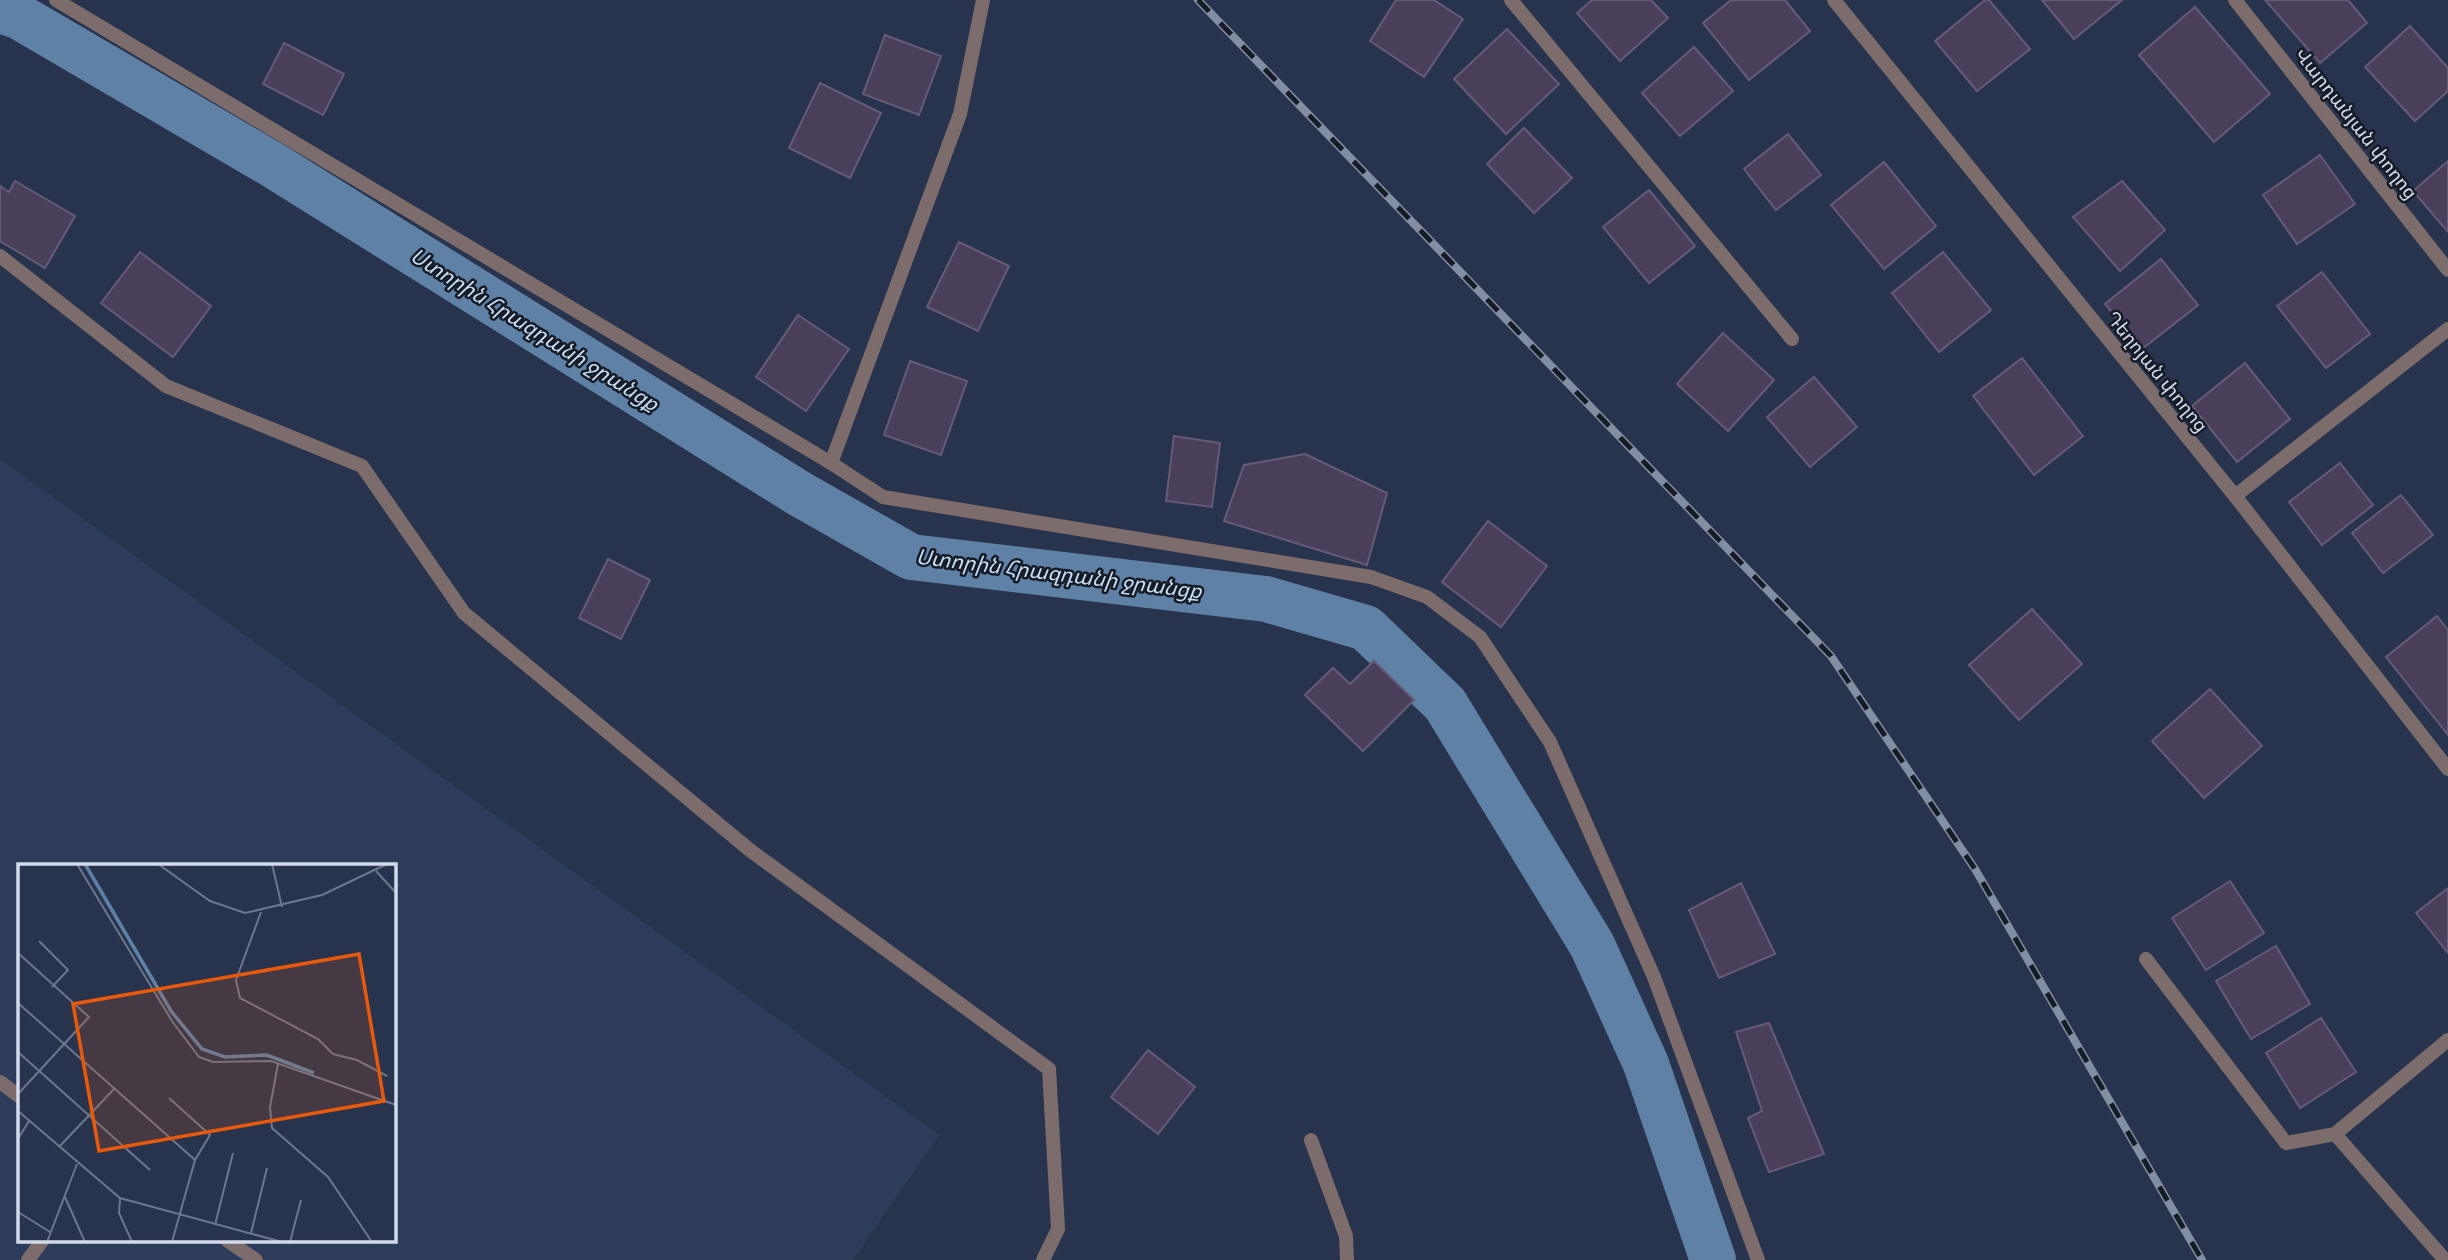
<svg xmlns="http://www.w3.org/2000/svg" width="2448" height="1260" font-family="'Titillium Web','Noto Sans Armenian',sans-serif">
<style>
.built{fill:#2e3c5b;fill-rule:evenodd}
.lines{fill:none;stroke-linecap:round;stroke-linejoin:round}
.canal{stroke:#5f81a5;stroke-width:46}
.building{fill:#493f5b;stroke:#655b78;stroke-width:2}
.service{stroke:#7d6c6c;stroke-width:14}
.minor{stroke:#7d6c6c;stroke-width:14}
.rail-casing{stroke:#848ea2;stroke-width:8}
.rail{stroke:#161c27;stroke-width:5;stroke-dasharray:16;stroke-linecap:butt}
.labels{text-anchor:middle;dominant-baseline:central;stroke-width:5;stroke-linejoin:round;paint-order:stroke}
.street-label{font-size:19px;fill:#d3dbeb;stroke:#161c27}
.water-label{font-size:21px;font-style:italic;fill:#c8def4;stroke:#161c27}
.inset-river{fill:none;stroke:#5f81a5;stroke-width:3.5}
.inset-road{fill:none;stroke:#6c778c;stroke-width:2}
.view{fill:#e8590c;fill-opacity:0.15;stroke:#e8590c;stroke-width:3.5}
.inset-edge{fill:none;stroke:#d3dbeb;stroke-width:3.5}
</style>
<rect width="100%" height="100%" fill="#28344d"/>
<path class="built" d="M 0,459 L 939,1135 L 853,1260 L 0,1260 ZM 19,866 L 394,866 L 394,1241 L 19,1241 Z"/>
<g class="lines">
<polyline class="canal" points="0,10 18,16 273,165 800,494 911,557 1266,599 1366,628 1445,704 1592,945 1646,1064 1713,1260"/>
</g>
<g class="building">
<polygon points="1396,0 1434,0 1463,19 1424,77 1370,41"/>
<polygon points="1592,0 1651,0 1668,18 1620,61 1577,13"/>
<polygon points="1731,0 1785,0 1810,31 1749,80 1703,23"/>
<polygon points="1985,0 1989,0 2030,49 1977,91 1935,41"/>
<polygon points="2042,0 2122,0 2074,39"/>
<polygon points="2265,0 2348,0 2367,23 2320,63"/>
<polygon points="2195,7 2270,94 2214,142 2139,55"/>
<polygon points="2410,26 2448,68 2448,91 2415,121 2365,67"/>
<polygon points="1507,29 1559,84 1506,134 1454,79"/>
<polygon points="885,35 941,56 919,115 863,94"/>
<polygon points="284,43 344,74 323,115 263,84"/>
<polygon points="1694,47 1733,91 1680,136 1642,93"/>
<polygon points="820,83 881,113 850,178 789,148"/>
<polygon points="1524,128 1572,178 1534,213 1487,164"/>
<polygon points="1788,134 1821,175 1776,210 1744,169"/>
<polygon points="2320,155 2355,204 2297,244 2263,195"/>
<polygon points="2448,161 2448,232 2413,191"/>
<polygon points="1884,162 1936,226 1884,269 1831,205"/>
<polygon points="15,181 75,216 45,268 0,241 0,186 9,192"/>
<polygon points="2122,181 2165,230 2120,271 2073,217"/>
<polygon points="1649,190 1695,246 1649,283 1603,227"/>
<polygon points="959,242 1009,266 978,331 927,307"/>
<polygon points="140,252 211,306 173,357 101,303"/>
<polygon points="1943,252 1991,310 1939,352 1892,293"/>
<polygon points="2161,259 2198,305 2142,349 2105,304"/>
<polygon points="2322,272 2370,334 2326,368 2277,306"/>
<polygon points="798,315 849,349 806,411 756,377"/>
<polygon points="1723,333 1774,380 1728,431 1677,384"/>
<polygon points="2022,358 2083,436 2034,475 1973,396"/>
<polygon points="910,361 967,381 941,455 884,435"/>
<polygon points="2245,363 2290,419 2237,462 2192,406"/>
<polygon points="1814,377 1857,427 1810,467 1767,417"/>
<polygon points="1174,436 1220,443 1212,507 1166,501"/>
<polygon points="1305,454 1387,493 1367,565 1224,521 1244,465"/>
<polygon points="2340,463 2373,505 2322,545 2289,502"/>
<polygon points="2401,495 2433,535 2383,573 2352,533"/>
<polygon points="1488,521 1547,566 1501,627 1442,582"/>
<polygon points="608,559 650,580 621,639 579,618"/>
<polygon points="2032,609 2082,664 2019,720 1969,665"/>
<polygon points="2437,616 2448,630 2448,735 2386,657"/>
<polygon points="1374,661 1414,700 1363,751 1305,695 1333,668 1350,684"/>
<polygon points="2210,689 2262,746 2204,798 2152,741"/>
<polygon points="2230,881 2264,933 2206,970 2172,918"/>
<polygon points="1741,883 1775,954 1719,978 1689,910"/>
<polygon points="2448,888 2448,953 2416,913"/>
<polygon points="2276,946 2310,1004 2251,1039 2216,981"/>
<polygon points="2321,1018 2356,1072 2300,1108 2266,1053"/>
<polygon points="1769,1023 1824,1154 1769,1172 1748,1118 1762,1111 1736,1032"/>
<polygon points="1148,1050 1195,1087 1158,1134 1111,1097"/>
</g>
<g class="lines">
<g class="service">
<polyline points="2146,959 2286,1143 2335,1134"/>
<polyline points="0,1082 19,1096"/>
<polyline points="1311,1140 1346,1236 1347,1260"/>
<polyline points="228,1241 256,1260"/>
<polyline points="28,1260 42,1241"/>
</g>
<g class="minor">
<polyline points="56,0 831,463 883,497 1371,577 1427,597 1480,637 1550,742 1654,977 1758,1260"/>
<polyline points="1511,0 1792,339"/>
<polyline points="1834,0 2235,496 2448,769"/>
<polyline points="2235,0 2448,270"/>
<polyline points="0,256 166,386 362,466 464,613 751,851 1049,1069 1058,1229 1043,1260"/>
<polyline points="831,463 960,114 983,0"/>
<polyline points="2235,496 2448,329"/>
<polyline points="2445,1260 2335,1134 2448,1040"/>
</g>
<g class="rail-casing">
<polyline id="rail" points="1198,0 1831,656 1975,869 2202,1260"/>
</g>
<use href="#rail" class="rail"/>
</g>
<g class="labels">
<g class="street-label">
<text transform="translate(2357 123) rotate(52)">Վարդանյան փողոց</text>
<text transform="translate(2158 371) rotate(51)">Դեղոյան փողոց</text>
</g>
<g class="water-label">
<text transform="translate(535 329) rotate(32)">Ստորին Հրազդանի ջրանցք</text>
<text transform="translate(1059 573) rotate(7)">Ստորին Հրազդանի ջրանցք</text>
</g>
</g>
<g transform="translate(18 864)">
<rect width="378" height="378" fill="#28344d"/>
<path class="inset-river" d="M 67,0 L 153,147 L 184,185 L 207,193 L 249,191 L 296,209"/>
<path class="inset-road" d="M 59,0 L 154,157 L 181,193 L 195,198 L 253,197 L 378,241M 140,0 L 192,37 L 227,49 L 304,31 L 369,0M 254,0 L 264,43M 358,7 L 378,29M 243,48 L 218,116 L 222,134 L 300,175 L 315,190 L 339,196 L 369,212M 21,77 L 50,106 L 34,123M 0,89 L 71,153 L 0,230M 0,139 L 177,296M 0,188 L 132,306M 260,200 L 252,243 L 254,264 L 310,313 L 354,378M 151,234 L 192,271 L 177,296 L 154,378M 0,247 L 102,334 L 264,378M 0,275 L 11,257M 41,283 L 96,225M 47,333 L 67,378M 102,334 L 101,349 L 114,378M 0,348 L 32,368M 197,361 L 215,289M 233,369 L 249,304M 29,378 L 59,300M 272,378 L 283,336"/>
<path class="view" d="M 341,90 L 366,237 L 81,287 L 55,140 Z"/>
<rect width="378" height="378" class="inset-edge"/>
</g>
</svg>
